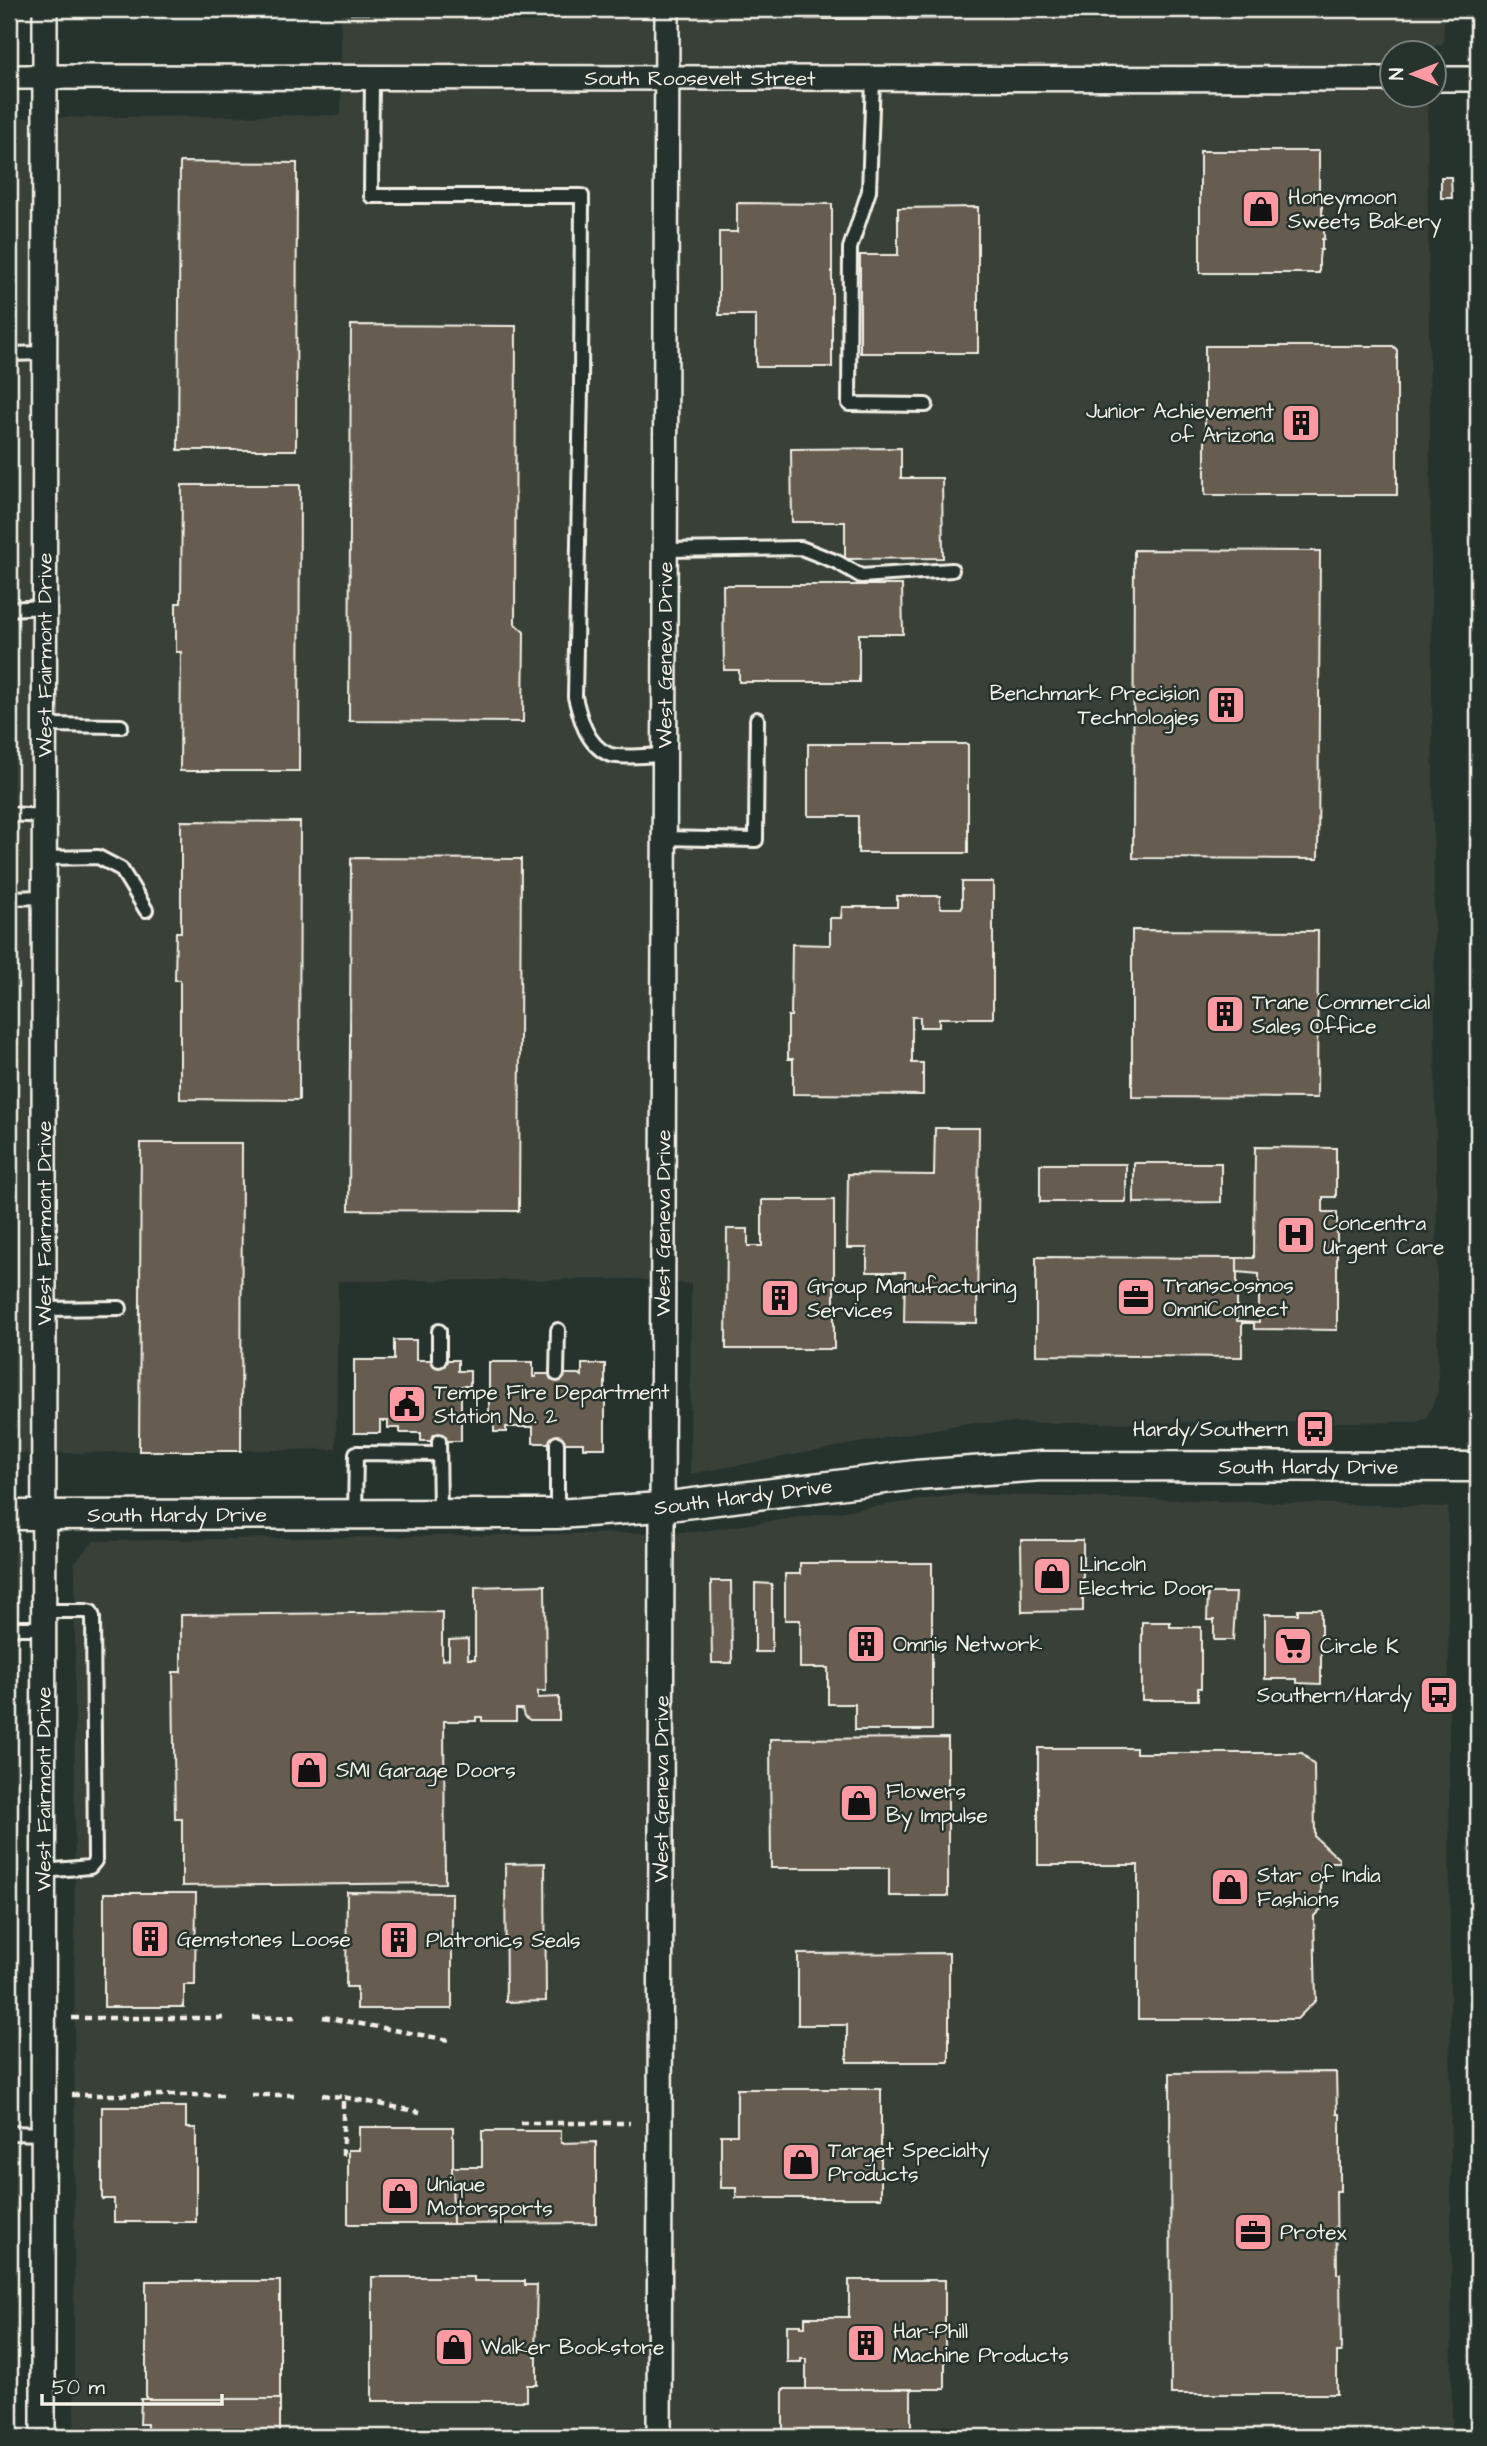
<svg xmlns="http://www.w3.org/2000/svg" width="1487" height="2446" font-family="'Architects Daughter',sans-serif">
<style>
.built{fill:#393f38}
.building{fill:#665c50;stroke:#f4f1e8;stroke-width:2}
.lines{fill:none;stroke-linecap:round;stroke-linejoin:round}
.service-casing{stroke:#f4f1e8;stroke-width:18}
.minor-casing{stroke:#f4f1e8;stroke-width:28}
.tertiary-casing{stroke:#f4f1e8;stroke-width:33}
.path{stroke:#f4f1e8;stroke-width:4.5;stroke-dasharray:7 5;stroke-linecap:butt}
.service{stroke:#26332d;stroke-width:12}
.minor{stroke:#26332d;stroke-width:23}
.tertiary{stroke:#26332d;stroke-width:28}
.labels{text-anchor:middle;dominant-baseline:central;stroke-width:5;stroke-linejoin:round;paint-order:stroke}
.street-label{font-size:21px;fill:#f4f1e8;stroke:#26332d}
.poi-label{font-size:21px;fill:#f4f1e8;stroke:#26332d;text-anchor:start}
</style>
<rect width="100%" height="100%" fill="#26332d"/>
<filter id="ink" filterUnits="userSpaceOnUse"><feTurbulence type="fractalNoise" baseFrequency=".0143" numOctaves="2"/><feDisplacementMap in="SourceGraphic" scale="14" xChannelSelector="R" yChannelSelector="G"/><feConvolveMatrix kernelMatrix="1 2 1 2 8 2 1 2 1" color-interpolation-filters="sRGB"/></filter>
<g filter="url(#ink)">
<g class="built">
<polygon points="9,9 19,9 18,32 13,46 9,48"/>
<polygon points="341,9 1445,9 1443,43 1427,48 1427,52 1392,52 1392,94 1427,95 1438,1392 1427,1417 1418,1422 967,1423 690,1474 691,1284 636,1279 338,1281 336,1449 9,1454 9,118 341,115"/>
<polygon points="963,1494 1448,1507 1452,2437 74,2437 75,1562 94,1541 694,1532"/>
<polygon points="9,1544 17,1553 18,1564 18,2437 9,2437"/>
</g>
<g class="building">
<rect x="351" y="9" width="156" height="5"/>
<rect x="806" y="9" width="129" height="10"/>
<polygon points="1159,9 1392,9 1391,10"/>
<polygon points="1200,151 1319,151 1319,194 1322,204 1322,215 1324,215 1324,239 1322,239 1322,250 1320,250 1319,260 1319,273 1200,273"/>
<polygon points="180,162 297,163 296,450 178,450"/>
<polygon points="1441,177 1451,177 1452,198 1441,198"/>
<polygon points="737,203 832,204 832,367 756,367 756,315 719,315 719,232 737,232"/>
<polygon points="978,207 978,353 860,353 860,255 898,255 898,208"/>
<polygon points="351,325 516,326 515,624 524,632 523,722 349,721"/>
<polygon points="1205,346 1393,346 1397,350 1397,495 1205,495"/>
<polygon points="901,448 901,478 942,478 943,558 845,559 845,522 792,522 791,449"/>
<polygon points="182,485 300,485 299,771 180,771 181,652 176,652 176,603 181,603"/>
<polygon points="1134,550 1320,551 1318,859 1133,858"/>
<polygon points="723,585 902,585 903,634 859,634 859,682 739,682 739,670 724,670"/>
<polygon points="808,744 968,744 968,853 858,853 858,816 808,816"/>
<polygon points="181,821 300,822 299,1100 180,1099 180,980 175,980 176,932 181,932"/>
<polygon points="351,858 521,859 519,1211 349,1210"/>
<polygon points="962,882 993,882 993,1018 939,1018 939,1027 920,1027 920,1017 912,1017 912,1063 923,1063 923,1095 793,1094 793,1059 788,1059 788,1016 791,1016 792,944 830,945 830,918 841,918 842,907 897,907 897,896 940,896 940,908 962,908"/>
<polygon points="1132,930 1318,931 1317,1098 1132,1097"/>
<polygon points="935,1128 979,1128 977,1323 904,1322 905,1272 867,1272 867,1248 847,1248 848,1174 934,1175"/>
<polygon points="141,1143 242,1143 241,1451 139,1451"/>
<polygon points="1255,1147 1336,1148 1336,1197 1323,1197 1323,1212 1337,1212 1337,1330 1254,1329 1254,1323 1242,1323 1242,1321 1259,1322 1259,1274 1237,1272 1237,1258 1254,1258"/>
<polygon points="1134,1163 1221,1163 1221,1202 1134,1203"/>
<rect x="1040" y="1164" width="86" height="38"/>
<polygon points="762,1200 834,1200 834,1349 726,1349 727,1229 748,1229 748,1246 762,1246"/>
<polygon points="1036,1257 1237,1258 1237,1321 1242,1321 1242,1357 1036,1355"/>
<polygon points="394,1340 416,1340 416,1360 458,1360 458,1371 470,1371 470,1386 461,1386 461,1441 421,1441 421,1433 400,1433 400,1428 388,1428 388,1421 380,1421 380,1433 354,1433 354,1360 394,1360"/>
<polygon points="489,1362 533,1362 533,1377 536,1377 536,1374 579,1374 582,1376 582,1364 605,1364 605,1448 583,1448 583,1443 533,1443 533,1427 506,1427 506,1432 494,1432 494,1420 489,1420"/>
<polygon points="1021,1540 1083,1540 1083,1611 1022,1612"/>
<polygon points="800,1563 932,1563 932,1730 855,1730 855,1704 828,1704 828,1668 800,1668 800,1620 785,1620 785,1574 800,1574"/>
<polygon points="711,1581 731,1581 732,1663 712,1663"/>
<polygon points="755,1583 772,1584 772,1652 755,1652"/>
<polygon points="545,1585 546,1691 538,1691 538,1698 559,1697 559,1720 530,1720 524,1716 522,1709 516,1709 516,1721 482,1721 482,1717 476,1717 476,1721 444,1721 445,1883 182,1886 182,1819 175,1819 173,1672 181,1672 181,1615 442,1612 442,1660 449,1659 449,1640 468,1639 468,1659 475,1659 475,1587"/>
<polygon points="1208,1593 1236,1593 1233,1640 1214,1640 1214,1620 1207,1620"/>
<polygon points="1298,1609 1321,1609 1321,1684 1297,1683 1297,1679 1265,1679 1265,1614 1298,1614"/>
<polygon points="1142,1622 1170,1622 1170,1627 1201,1627 1201,1688 1198,1688 1198,1700 1142,1700"/>
<rect x="1433" y="1687" width="11" height="20"/>
<polygon points="948,1738 948,1896 889,1896 889,1868 771,1868 770,1739"/>
<polygon points="1038,1748 1136,1748 1136,1753 1302,1753 1314,1765 1315,1837 1339,1859 1339,1862 1321,1862 1321,1909 1314,1916 1316,2000 1297,2019 1138,2019 1138,1865 1038,1865"/>
<polygon points="545,1863 546,2001 506,2002 505,1864"/>
<polygon points="347,1892 452,1893 452,2009 357,2009 357,1987 346,1987"/>
<polygon points="104,1893 196,1893 195,1985 184,1985 184,2007 104,2007"/>
<polygon points="949,1953 949,2062 847,2062 847,2025 798,2025 798,1954"/>
<polygon points="1336,2072 1337,2114 1340,2114 1340,2191 1336,2191 1337,2274 1340,2274 1341,2352 1337,2352 1337,2394 1171,2394 1170,2073"/>
<polygon points="737,2089 881,2089 881,2198 736,2198 736,2188 721,2188 721,2135 737,2135"/>
<polygon points="102,2107 186,2107 186,2128 196,2128 196,2222 114,2222 114,2199 102,2199"/>
<polygon points="359,2127 453,2127 453,2224 348,2224 348,2150 359,2150"/>
<polygon points="482,2131 561,2131 561,2143 596,2142 596,2223 453,2224 452,2167 482,2167"/>
<polygon points="372,2277 474,2277 474,2281 525,2281 525,2285 537,2285 535,2356 537,2356 537,2385 527,2385 527,2401 372,2401"/>
<polygon points="849,2280 945,2280 945,2389 806,2389 806,2359 801,2359 801,2362 787,2362 787,2325 801,2325 801,2327 805,2327 805,2317 849,2317"/>
<rect x="146" y="2281" width="134" height="118"/>
<rect x="783" y="2389" width="128" height="48"/>
<polygon points="141,2399 280,2399 280,2437 147,2437 147,2424 140,2424"/>
</g>
<g class="lines">
<g class="service-casing">
<g id="service">
<path d="M 372,77 L 371,196 L 582,196 L 581,389 L 575,697 C 580,717 586,744 608,754 C 619,759 651,755 664,755"/>
<polyline points="873,79 869,191 850,248 849,404 926,405"/>
<polyline points="9,354 45,353"/>
<polyline points="665,550 801,548 837,562 861,576 952,570"/>
<polyline points="9,609 44,607"/>
<polyline points="44,725 121,726"/>
<polyline points="9,814 44,816"/>
<polyline points="663,838 756,840 757,719"/>
<polyline points="44,858 98,857 121,869 146,910"/>
<polyline points="9,898 44,897"/>
<polyline points="44,1309 120,1308"/>
<polyline points="439,1331 439,1360"/>
<polyline points="557,1374 558,1330"/>
<polyline points="439,1441 440,1514"/>
<polyline points="557,1514 557,1443"/>
<polyline points="355,1515 356,1453 439,1454"/>
<polyline points="43,1611 86,1611 91,1612 93,1617 95,1861 90,1867 43,1871"/>
<polyline points="9,1628 43,1628"/>
<polyline points="9,2133 43,2134"/>
</g>
</g>
<g class="minor-casing">
<g id="minor">
<path id="s1" d="M 9,77 L 1392,79"/>
<polyline points="1434,79 1478,79"/>
<path id="s2" d="M 43,2437 L 45,9"/>
<path id="s3" d="M 659,2437 L 667,9"/>
</g>
</g>
<g class="tertiary-casing">
<g id="tertiary">
<path id="s4" d="M 9,1515 L 557,1514 L 661,1507 L 916,1475 L 1042,1466 L 1478,1467"/>
</g>
</g>
<g class="path">
<polyline points="323,2017 449,2040"/>
<polyline points="72,2018 225,2018"/>
<polyline points="253,2018 295,2017"/>
<polyline points="72,2095 224,2095"/>
<polyline points="251,2095 295,2095"/>
<polyline points="322,2095 343,2097"/>
<polyline points="520,2123 630,2123"/>
<polyline points="343,2156 343,2097 420,2112"/>
</g>
<use href="#service" class="service"/>
<use href="#minor" class="minor"/>
<use href="#tertiary" class="tertiary"/>
</g>
</g>
<defs>
<g id="shop-square" transform="scale(2.0125)"><rect x="-9" y="-9" width="18" height="18" rx="4" fill="#ff9aa2" stroke="#26332d"/><path d="M-5-2.5h2.3a2.7 3.5 0 0 1 5.4 0H5L5.5 6h-11ZM-1.5-2.5h3a1.5 2.3 0 0 0-3 0Z" fill="#111"/></g>
<g id="building-square" transform="scale(2.0125)"><rect x="-9" y="-9" width="18" height="18" rx="4" fill="#ff9aa2" stroke="#26332d"/><path d="M-4-6H4V6H1V3H-1V6H-4ZM-2.5-4.3h1.7v1.8h-1.7ZM.8-4.3h1.7v1.8H.8ZM-2.5-1h1.7V.8h-1.7ZM.8-1h1.7V.8H.8Z" fill="#111"/></g>
<g id="hospital-square" transform="scale(2.0125)"><rect x="-9" y="-9" width="18" height="18" rx="4" fill="#ff9aa2" stroke="#26332d"/><path d="M-5-5h3v3.5h4V-5h3V5h-3V1.5h-4V5h-3Z" fill="#111"/></g>
<g id="office-square" transform="scale(2.0125)"><rect x="-9" y="-9" width="18" height="18" rx="4" fill="#ff9aa2" stroke="#26332d"/><path d="M-6-3h4V-5.5h4V-3h4V5H-6ZM-1-4.5V-3h2v-1.5ZM-6 0V1H6V0Z" fill="#111"/></g>
<g id="civic-square" transform="scale(2.0125)"><rect x="-9" y="-9" width="18" height="18" rx="4" fill="#ff9aa2" stroke="#26332d"/><path d="M-.6-6.5H3V-4.5H.6V-3L4-1V1h2V6H-6V1h2V-1L-.6-3ZM-1.2 2.5V6h2.4V2.5Z" fill="#111"/></g>
<g id="bus-square" transform="scale(2.0125)"><rect x="-9" y="-9" width="18" height="18" rx="4" fill="#ff9aa2" stroke="#26332d"/><path d="M-5-6H5V4H4V6H2V4H-2V6H-4V4H-5ZM-3.5-4V0h7V-4ZM-3.5 1.2v1.5H-2V1.2ZM2 1.2v1.5H3.5V1.2Z" fill="#111"/></g>
<g id="supermarket-square" transform="scale(2.0125)"><rect x="-9" y="-9" width="18" height="18" rx="4" fill="#ff9aa2" stroke="#26332d"/><path d="M-6-5.5h2.5l.6 2H6L4.5 2H-2.5L-4.4-4H-6ZM-1.5 3.2a1.3 1.3 0 1 0 .1 0ZM3 3.2a1.3 1.3 0 1 0 .1 0Z" fill="#111"/></g>
</defs>
<g fill-rule="evenodd">
<use href="#shop-square" x="1261" y="209"/>
<use href="#building-square" x="1301" y="423"/>
<use href="#building-square" x="1226" y="705"/>
<use href="#building-square" x="1225" y="1014"/>
<use href="#hospital-square" x="1296" y="1235"/>
<use href="#office-square" x="1136" y="1297"/>
<use href="#building-square" x="780" y="1298"/>
<use href="#civic-square" x="407" y="1404"/>
<use href="#bus-square" x="1315" y="1429"/>
<use href="#shop-square" x="1052" y="1576"/>
<use href="#building-square" x="866" y="1644"/>
<use href="#supermarket-square" x="1293" y="1646"/>
<use href="#bus-square" x="1439" y="1695"/>
<use href="#shop-square" x="309" y="1770"/>
<use href="#shop-square" x="859" y="1803"/>
<use href="#shop-square" x="1230" y="1887"/>
<use href="#building-square" x="150" y="1939"/>
<use href="#building-square" x="399" y="1940"/>
<use href="#shop-square" x="801" y="2162"/>
<use href="#shop-square" x="400" y="2196"/>
<use href="#office-square" x="1253" y="2232"/>
<use href="#building-square" x="866" y="2343"/>
<use href="#shop-square" x="454" y="2347"/>
</g>
<g class="labels">
<g class="street-label">
<text stroke="none"><textPath href="#s1" startOffset="691">South Roosevelt Street</textPath></text>
<text stroke="none"><textPath href="#s2" startOffset="1782">West Fairmont Drive</textPath></text>
<text stroke="none"><textPath href="#s3" startOffset="1782">West Geneva Drive</textPath></text>
<text stroke="none"><textPath href="#s2" startOffset="1214">West Fairmont Drive</textPath></text>
<text stroke="none"><textPath href="#s3" startOffset="1214">West Geneva Drive</textPath></text>
<text stroke="none"><textPath href="#s4" startOffset="1302">South Hardy Drive</textPath></text>
<text stroke="none"><textPath href="#s4" startOffset="735">South Hardy Drive</textPath></text>
<text stroke="none"><textPath href="#s4" startOffset="168">South Hardy Drive</textPath></text>
<text stroke="none"><textPath href="#s2" startOffset="648">West Fairmont Drive</textPath></text>
<text stroke="none"><textPath href="#s3" startOffset="648">West Geneva Drive</textPath></text>
</g>
<g class="poi-label">
<text x="1288" y="197">Honeymoon<tspan x="1288" dy="24">Sweets Bakery</tspan></text>
<text x="1274" y="411" text-anchor="end">Junior Achievement<tspan x="1274" dy="24">of Arizona</tspan></text>
<text x="1199" y="693" text-anchor="end">Benchmark Precision<tspan x="1199" dy="24">Technologies</tspan></text>
<text x="1252" y="1002">Trane Commercial<tspan x="1252" dy="24">Sales Office</tspan></text>
<text x="1323" y="1223">Concentra<tspan x="1323" dy="24">Urgent Care</tspan></text>
<text x="1163" y="1285">Transcosmos<tspan x="1163" dy="24">OmniConnect</tspan></text>
<text x="807" y="1286">Group Manufacturing<tspan x="807" dy="24">Services</tspan></text>
<text x="434" y="1392">Tempe Fire Department<tspan x="434" dy="24">Station No. 2</tspan></text>
<text x="1288" y="1429" text-anchor="end">Hardy/Southern</text>
<text x="1079" y="1564">Lincoln<tspan x="1079" dy="24">Electric Door</tspan></text>
<text x="893" y="1644">Omnis Network</text>
<text x="1320" y="1646">Circle K</text>
<text x="1412" y="1695" text-anchor="end">Southern/Hardy</text>
<text x="336" y="1770">SMI Garage Doors</text>
<text x="886" y="1791">Flowers<tspan x="886" dy="24">By Impulse</tspan></text>
<text x="1257" y="1875">Star of India<tspan x="1257" dy="24">Fashions</tspan></text>
<text x="177" y="1939">Gemstones Loose</text>
<text x="426" y="1940">Platronics Seals</text>
<text x="828" y="2150">Target Specialty<tspan x="828" dy="24">Products</tspan></text>
<text x="427" y="2184">Unique<tspan x="427" dy="24">Motorsports</tspan></text>
<text x="1280" y="2232">Protex</text>
<text x="893" y="2331">Har-Phill<tspan x="893" dy="24">Machine Products</tspan></text>
<text x="481" y="2347">Walker Bookstore</text>
</g>
</g>
<rect width="1487" height="2446" fill="none" stroke="#26332d" stroke-width="35"/>
<rect x="18" y="18" width="1452" height="2411" fill="none" stroke="#f4f1e8" stroke-width="2.5" filter="url(#ink)"/>
<g transform="translate(1413 74) rotate(270)"><circle r="33" fill="#26332d" stroke="#787f78" stroke-width="2"/>
<path d="M0-5L12 26L0 18L-12 26Z" fill="#ff9aa2"/>
<text y="-10" font-size="19" font-weight="bold" text-anchor="middle" fill="#f4f1e8">N</text>
</g>
<path d="M42 2394v10h180v-10" fill="none" stroke="#f4f1e8" stroke-width="3.5"/>
<text x="52" y="2394" font-size="21" fill="#f4f1e8" stroke="#26332d" stroke-width="5" paint-order="stroke">50 m</text>
</svg>
